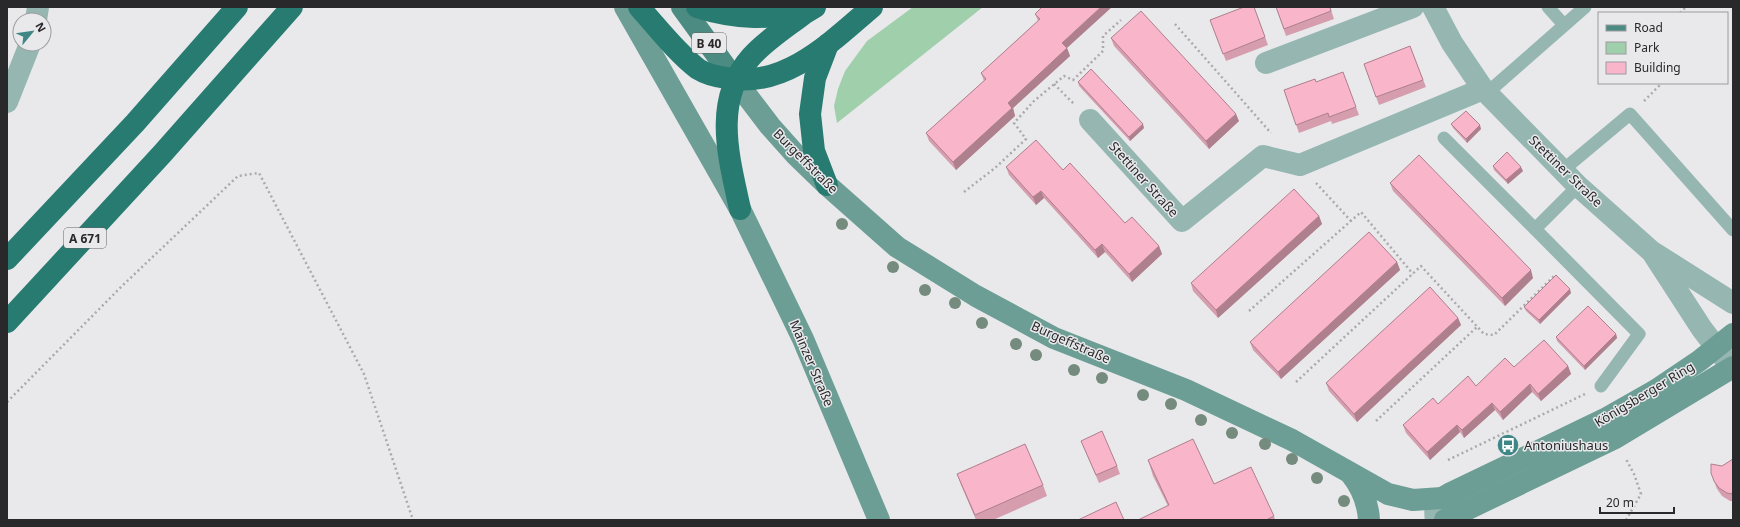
<svg xmlns="http://www.w3.org/2000/svg" width="1740" height="527" font-family="'Noto Sans',sans-serif">
<style>
.green{fill:#a0cfac}
.lines{fill:none;stroke-linecap:round;stroke-linejoin:round}
.path{stroke:#aaaaac;stroke-width:2.5;stroke-dasharray:2 3;stroke-linecap:butt}
.service{stroke:#96b7b1;stroke-width:13}
.minor{stroke:#96b7b1;stroke-width:22}
.secondary{stroke:#6c9e95;stroke-width:22}
.primary{stroke:#4b8b81;stroke-width:22}
.motorway{stroke:#287b70;stroke-width:22}
.tree{fill:#748b7d}
.wall{fill:#d69dae}
.shaded-wall{fill:#ae7f8d}
.building{fill:#f9b6ca;stroke:#ae7f8d}
.labels{text-anchor:middle;dominant-baseline:central;stroke-width:3;stroke-linejoin:round;paint-order:stroke}
.shield{fill:#e9e9ec;stroke:#636365;stroke-width:1}
.shield-label{font-size:12px;font-weight:bold;fill:#29292b}
.street-label{font-size:13px;fill:#29292b;stroke:#e9e9ec}
.poi-label{font-size:13px;fill:#29292b;stroke:#e9e9ec;text-anchor:start}
</style>
<rect width="100%" height="100%" fill="#e9e9ec"/>
<polygon class="green" points="913,7 983,7 837,123 834,106 838,89 845,71 867,41"/>
<g class="lines">
<g class="path">
<polyline points="1680,13 1686,7"/>
<polyline points="1175,24 1271,133"/>
<polyline points="1054,84 1074,104"/>
<polyline points="1644,101 1662,83"/>
<polyline points="1316,183 1351,221"/>
<polyline points="964,192 995,168 1026,139 1014,123 1034,101 1064,76 1073,80 1103,51 1103,36 1121,20"/>
<polyline points="1249,311 1361,212 1413,274"/>
<polyline points="1296,382 1421,266 1484,334 1494,335 1554,276"/>
<polyline points="7,402 122,286 238,176 259,173 364,374 413,520"/>
<polyline points="1376,421 1477,327"/>
<polyline points="1448,460 1585,394"/>
<polyline points="1626,520 1641,494 1634,474 1626,459"/>
</g>
<g class="service">
<polyline points="1548,7 1564,25"/>
<polyline points="1487,93 1585,7"/>
<polyline points="1444,138 1535,229 1578,186"/>
<polyline points="1563,170 1630,114 1733,230"/>
<polyline points="1535,229 1639,334 1601,386"/>
</g>
<g class="minor">
<polyline points="1433,7 1452,43 1483,89 1578,186 1651,251 1733,303"/>
<polyline points="36,20 38,7"/>
<polyline points="1266,63 1413,7"/>
<polyline points="7,102 30,44"/>
<polyline points="1090,120 1182,221 1263,156 1300,165 1483,89"/>
<polyline points="1654,255 1702,329 1732,368"/>
<path d="M 1436,520 C 1434,510 1436,505 1442,498"/>
</g>
<g class="secondary">
<polyline points="625,7 740,209 803,339 879,520"/>
<polyline points="735,80 770,126 795,154 827,185 897,247 976,296 1054,338 1186,390 1292,440 1388,494 1413,500 1442,498 1449,494 1605,419 1656,390 1699,361 1733,334"/>
<path d="M 1351,474 C 1362,488 1368,502 1369,520"/>
<polyline points="1445,520 1615,438 1733,367"/>
</g>
<polyline class="primary" points="682,7 735,80"/>
<g class="motorway">
<path d="M 639,7 C 658,28 676,52 698,69 C 706,74 718,77 727,78 C 785,89 832,41 872,7"/>
<path d="M 697,7 C 735,19 765,19 804,13"/>
<polyline points="827,185 814,151 810,114 815,78 828,44"/>
<path d="M 740,209 C 729,158 712,101 751,57 C 766,40 787,27 805,13 L 815,7"/>
<polyline points="7,259 135,123 237,7"/>
<polyline points="7,322 162,154 292,7"/>
</g>
</g>
<g class="tree">
<circle cx="842" cy="224" r="6"/>
<circle cx="893" cy="267" r="6"/>
<circle cx="925" cy="290" r="6"/>
<circle cx="955" cy="303" r="6"/>
<circle cx="982" cy="323" r="6"/>
<circle cx="1016" cy="344" r="6"/>
<circle cx="1036" cy="355" r="6"/>
<circle cx="1074" cy="370" r="6"/>
<circle cx="1102" cy="378" r="6"/>
<circle cx="1143" cy="395" r="6"/>
<circle cx="1171" cy="404" r="6"/>
<circle cx="1201" cy="420" r="6"/>
<circle cx="1232" cy="433" r="6"/>
<circle cx="1265" cy="444" r="6"/>
<circle cx="1292" cy="459" r="6"/>
<circle cx="1317" cy="478" r="6"/>
<circle cx="1344" cy="501" r="6"/>
</g>
<g class="wall">
<polygon points="1254,7 1268,45 1226,61 1210,20"/>
<polygon points="1276,7 1330,7 1334,19 1286,36"/>
<polygon points="1035,14 1067,48 1070,56 1013,108 1015,116 956,170 929,141 926,133 984,81 981,73 1038,21"/>
<polygon points="1111,38 1239,121 1209,149 1114,46"/>
<polygon points="1410,46 1426,87 1379,105 1364,64"/>
<polygon points="1078,82 1144,128 1130,141 1079,86"/>
<polygon points="1317,82 1356,107 1359,115 1332,124 1331,121 1299,133 1284,90"/>
<polygon points="1451,124 1481,129 1467,143 1453,128"/>
<polygon points="1493,166 1523,171 1508,184 1494,170"/>
<polygon points="1006,167 1063,170 1125,223 1159,246 1162,254 1132,282 1105,252 1098,258 1044,198 1036,205 1009,175"/>
<polygon points="1390,183 1533,278 1505,306 1393,191"/>
<polygon points="1319,216 1322,224 1218,318 1193,291 1191,283"/>
<polygon points="1397,262 1400,270 1281,379 1253,350 1250,342"/>
<polygon points="1571,293 1540,324 1526,311 1524,307"/>
<polygon points="1458,318 1461,325 1357,422 1329,391 1326,383"/>
<polygon points="1616,334 1617,338 1585,370 1557,341 1556,337"/>
<polygon points="1568,366 1571,374 1541,401 1532,392 1503,420 1495,410 1464,438 1460,432 1430,460 1406,433 1403,425 1438,404 1514,367"/>
<polygon points="1081,441 1117,466 1120,474 1099,483"/>
<polygon points="1733,459 1733,501 1730,501 1722,496 1717,489 1711,473"/>
<polygon points="1148,460 1214,484 1274,516 1275,520 1138,520 1168,506 1153,476"/>
<polygon points="957,474 1043,485 1047,496 993,520 976,520 961,485"/>
</g>
<g class="shaded-wall">
<polygon points="1101,7 1112,7 1067,48 1070,56 1013,108 1015,116 956,170 953,162 1062,43"/>
<polygon points="1236,114 1239,121 1209,149 1206,141"/>
<polygon points="1143,124 1144,128 1130,141 1129,137"/>
<polygon points="1480,125 1481,129 1467,143 1466,139"/>
<polygon points="1521,167 1523,171 1508,184 1506,180"/>
<polygon points="1041,191 1044,198 1036,205 1033,197"/>
<polygon points="1319,216 1322,224 1218,318 1216,310"/>
<polygon points="1102,244 1105,252 1098,258 1095,250"/>
<polygon points="1159,246 1162,254 1132,282 1129,274"/>
<polygon points="1397,262 1400,270 1281,379 1278,372"/>
<polygon points="1531,270 1533,278 1505,306 1502,298"/>
<polygon points="1570,289 1571,293 1540,324 1539,320"/>
<polygon points="1458,318 1461,325 1357,422 1354,414"/>
<polygon points="1616,334 1617,338 1585,370 1584,366"/>
<polygon points="1568,366 1571,374 1541,401 1538,394"/>
<polygon points="1530,384 1532,392 1503,420 1500,412"/>
<polygon points="1492,403 1495,410 1464,438 1462,430"/>
<polygon points="1457,425 1460,432 1430,460 1427,452"/>
</g>
<g class="building">
<polygon points="1042,7 1101,7 1062,43 1067,48 1008,103 1012,108 953,162 926,133 986,79 981,73 1040,19 1035,14"/>
<polygon points="1244,7 1254,7 1265,37 1223,54 1210,20"/>
<polygon points="1276,7 1330,7 1331,11 1284,29"/>
<polygon points="1141,11 1236,114 1206,141 1111,38"/>
<polygon points="1410,46 1423,80 1376,97 1364,64"/>
<polygon points="1091,69 1143,124 1129,137 1078,82"/>
<polygon points="1343,72 1356,107 1329,117 1328,113 1296,125 1284,90 1315,79 1316,82"/>
<polygon points="1466,111 1480,125 1466,139 1451,124"/>
<polygon points="1036,140 1063,170 1070,163 1125,223 1132,217 1159,246 1129,274 1102,244 1095,250 1041,191 1033,197 1006,167"/>
<polygon points="1507,152 1521,167 1506,180 1493,166"/>
<polygon points="1419,155 1531,270 1502,298 1390,183"/>
<polygon points="1294,189 1319,216 1216,310 1191,283"/>
<polygon points="1369,232 1397,262 1278,372 1250,342"/>
<polygon points="1556,275 1570,289 1539,320 1524,307"/>
<polygon points="1430,287 1458,318 1354,414 1326,383"/>
<polygon points="1588,306 1616,334 1584,366 1556,337"/>
<polygon points="1544,340 1568,366 1538,394 1530,384 1500,412 1492,403 1462,430 1457,425 1427,452 1403,425 1433,398 1438,404 1468,376 1476,386 1505,358 1514,367"/>
<polygon points="1102,431 1117,466 1096,475 1081,441"/>
<polygon points="1193,439 1214,484 1251,467 1274,516 1266,520 1138,520 1169,505 1148,460"/>
<polygon points="1025,444 1043,485 975,515 957,474"/>
<polygon points="1733,459 1733,494 1727,493 1719,488 1714,481 1711,473 1711,464 1722,466"/>
<polygon points="1116,502 1124,520 1078,520"/>
</g>
<defs>
<g id="bus-disc" transform="scale(1.15)"><circle r="9.5" fill="#3f8786" stroke="#e9e9ec"/><path d="M-5-6H5V4H4V6H2V4H-2V6H-4V4H-5ZM-3.5-4V0h7V-4ZM-3.5 1.2v1.5H-2V1.2ZM2 1.2v1.5H3.5V1.2Z" fill="#fff"/></g>
</defs>
<g fill-rule="evenodd">
<use href="#bus-disc" x="1508" y="445"/>
</g>
<g class="labels">
<g class="shield">
<rect x="692" y="33" width="34" height="20" rx="3"/>
<rect x="64" y="228" width="42" height="20" rx="3"/>
</g>
<g class="shield-label">
<text x="709" y="43">B 40</text>
<text x="85" y="238">A 671</text>
</g>
<g class="street-label">
<text transform="translate(806 161) rotate(45)">Burgeffstraße</text>
<text transform="translate(1566 171) rotate(44)">Stettiner Straße</text>
<text transform="translate(1144 179) rotate(48)">Stettiner Straße</text>
<text transform="translate(1071 342) rotate(24)">Burgeffstraße</text>
<text transform="translate(812 363) rotate(67)">Mainzer Straße</text>
<text transform="translate(1644 394) rotate(-31)">Königsberger Ring</text>
</g>
<g class="poi-label">
<text x="1524" y="445">Antoniushaus</text>
</g>
</g>
<rect width="1740" height="527" fill="none" stroke="#29292b" stroke-width="16"/>
<rect x="1598" y="12" width="130" height="72" fill="#e9e9ec" stroke="#9c9c9f"/>
<rect x="1606" y="25" width="20" height="6" fill="#4b8b81" stroke="#9c9c9f"/>
<text x="1634" y="32" font-size="12" fill="#29292b">Road</text>
<rect x="1606" y="42" width="20" height="12" fill="#a0cfac" stroke="#9c9c9f"/>
<text x="1634" y="52" font-size="12" fill="#29292b">Park</text>
<rect x="1606" y="62" width="20" height="12" fill="#f9b6ca" stroke="#9c9c9f"/>
<text x="1634" y="72" font-size="12" fill="#29292b">Building</text>
<g transform="translate(32 32) rotate(61)"><circle r="19" fill="#e9e9ec" stroke="#9c9c9f"/>
<path d="M0-3L7 15L0 10L-7 15Z" fill="#3f8786"/>
<text y="-6" font-size="11" font-weight="bold" text-anchor="middle" fill="#29292b">N</text>
</g>
<path d="M1600 507v6h74v-6" fill="none" stroke="#29292b" stroke-width="2"/>
<text x="1606" y="507" font-size="12" fill="#29292b" stroke="#e9e9ec" stroke-width="3" paint-order="stroke">20 m</text>
</svg>
